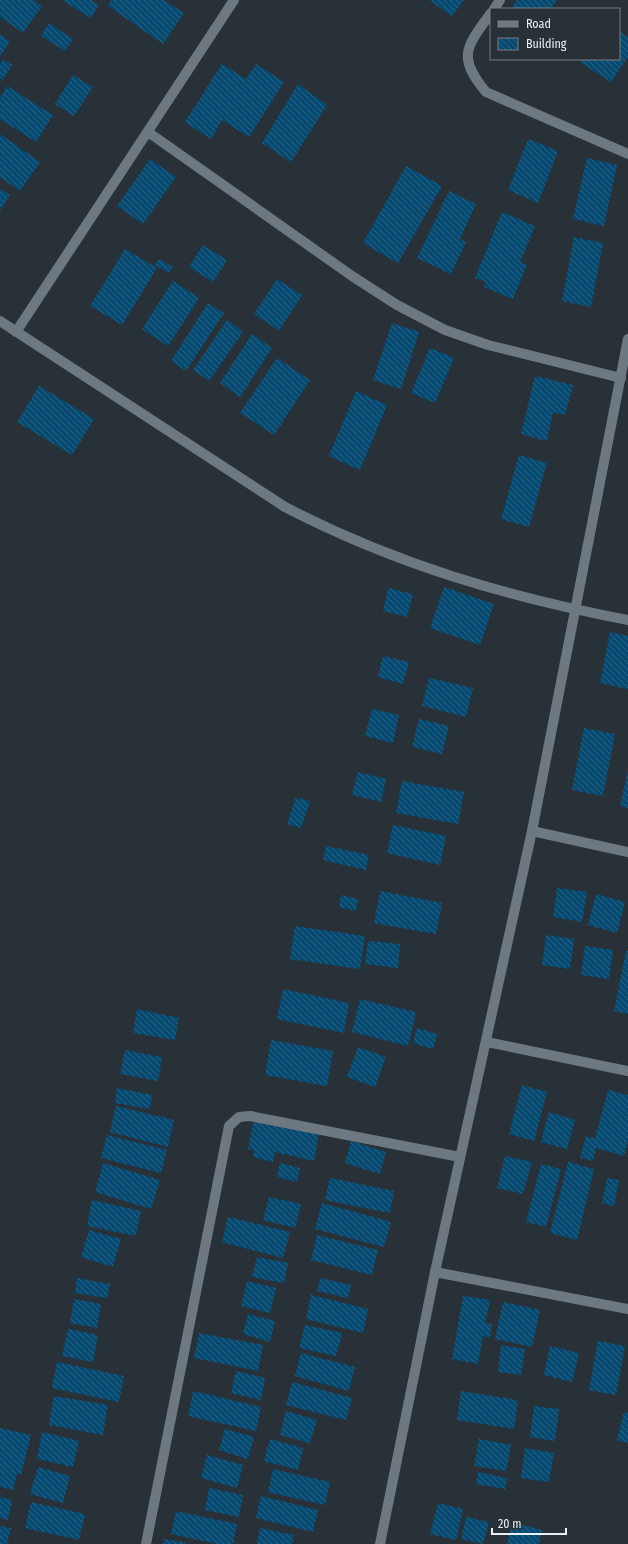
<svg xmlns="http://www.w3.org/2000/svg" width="628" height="1544" font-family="'Fira Sans Condensed',sans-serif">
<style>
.building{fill:url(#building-back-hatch)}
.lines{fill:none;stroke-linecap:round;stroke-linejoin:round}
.minor{stroke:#6e7880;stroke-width:10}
</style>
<defs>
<pattern id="building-back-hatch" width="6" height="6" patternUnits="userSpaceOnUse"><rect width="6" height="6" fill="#064a71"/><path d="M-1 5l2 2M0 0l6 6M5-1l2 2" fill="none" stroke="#2a6486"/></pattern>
</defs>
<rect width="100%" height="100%" fill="#283138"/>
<g class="building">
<polygon points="0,0 33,0 42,6 23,33 0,17"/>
<polygon points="62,0 91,0 99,5 91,18"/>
<polygon points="111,0 164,0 184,13 163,44 108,6"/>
<polygon points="429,0 464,0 452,16"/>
<polygon points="517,0 557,0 551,9 511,9"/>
<polygon points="49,23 73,39 65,51 41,36"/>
<polygon points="619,31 628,37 628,57 611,82 581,63 583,59 619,59"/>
<polygon points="0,34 10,42 0,56"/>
<polygon points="3,59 12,65 3,80 0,78 0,64"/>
<polygon points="222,64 246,79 256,64 284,82 249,137 222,120 211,139 185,122"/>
<polygon points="73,75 93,87 74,116 55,104"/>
<polygon points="298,84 327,105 291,162 262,143"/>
<polygon points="7,86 53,115 36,142 0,119 0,98"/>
<polygon points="0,134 40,162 20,191 0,177"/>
<polygon points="528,139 558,151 538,203 508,190"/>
<polygon points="587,158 617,165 604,226 573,219"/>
<polygon points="150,159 176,177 143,224 117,206"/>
<polygon points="406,166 442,186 398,263 363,243"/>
<polygon points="0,189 10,195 0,211"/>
<polygon points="449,191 476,204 460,239 466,242 451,274 417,258"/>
<polygon points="502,212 535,226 520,262 527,265 513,299 484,287 486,282 475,278"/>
<polygon points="574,237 603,243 591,307 562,301"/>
<polygon points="203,245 227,260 213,282 189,267"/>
<polygon points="125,249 157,268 122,325 90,306"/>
<polygon points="159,259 173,267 169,273 155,265"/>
<polygon points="277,279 302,295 279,331 254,314"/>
<polygon points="173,281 199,298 168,346 142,329"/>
<polygon points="208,303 224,313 186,371 171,361"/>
<polygon points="227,320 243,332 209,381 193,370"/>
<polygon points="392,323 419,332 401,389 373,380"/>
<polygon points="252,334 272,348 240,397 220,383"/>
<polygon points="430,348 454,358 435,403 411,393"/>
<polygon points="277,358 310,380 274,435 240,413"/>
<polygon points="535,376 573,385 565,415 553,412 547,441 521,434"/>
<polygon points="39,386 94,419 72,455 17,422"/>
<polygon points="356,391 387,405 360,470 329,456"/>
<polygon points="519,455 547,463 529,527 501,519"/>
<polygon points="444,587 494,604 480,645 430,628"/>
<polygon points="388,588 413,594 407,617 383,611"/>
<polygon points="610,632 628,636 628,689 600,683"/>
<polygon points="383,656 409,662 403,684 378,677"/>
<polygon points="429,678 473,688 466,717 422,706"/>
<polygon points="372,709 399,715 393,743 365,736"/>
<polygon points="419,719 449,726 442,754 412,747"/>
<polygon points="584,728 615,734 603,796 572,790"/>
<polygon points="628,770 628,808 620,806"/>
<polygon points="358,772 386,779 381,802 352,795"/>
<polygon points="402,781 464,792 458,824 396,813"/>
<polygon points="296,797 310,802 301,828 287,824"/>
<polygon points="393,825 446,836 440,865 387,853"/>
<polygon points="326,846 369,855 366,870 323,860"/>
<polygon points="557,888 587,892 582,922 553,917"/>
<polygon points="380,891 442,903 436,934 374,923"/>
<polygon points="596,894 625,902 617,933 588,925"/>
<polygon points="341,895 358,899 356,911 339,907"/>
<polygon points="295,926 365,936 360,969 290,959"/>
<polygon points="546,935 574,939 570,969 542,965"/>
<polygon points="368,941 400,944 398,968 365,964"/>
<polygon points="585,946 613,950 609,979 581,975"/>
<polygon points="626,951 628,951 628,1014 614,1011"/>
<polygon points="283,989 349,1003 344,1033 277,1019"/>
<polygon points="360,999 416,1012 408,1046 352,1032"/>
<polygon points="137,1009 179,1018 175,1040 133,1033"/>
<polygon points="417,1028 437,1034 433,1049 413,1043"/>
<polygon points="271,1040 333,1051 327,1086 265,1075"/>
<polygon points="358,1047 386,1057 375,1087 347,1077"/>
<polygon points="125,1050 162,1057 158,1081 120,1074"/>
<polygon points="522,1085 547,1092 534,1141 509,1134"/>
<polygon points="117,1088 152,1095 150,1109 115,1103"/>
<polygon points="608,1090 628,1095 628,1140 624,1156 596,1148 593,1161 580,1158 586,1136 595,1139"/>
<polygon points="116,1106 174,1120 168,1147 110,1132"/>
<polygon points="549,1112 575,1120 567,1149 541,1142"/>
<polygon points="254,1119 319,1133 314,1161 275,1152 273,1162 253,1157 254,1150 248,1149"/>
<polygon points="107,1135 167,1150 161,1173 101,1158"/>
<polygon points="351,1141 386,1152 380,1174 345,1163"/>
<polygon points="505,1156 532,1162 523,1194 497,1188"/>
<polygon points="568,1162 594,1169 577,1240 550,1233"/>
<polygon points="103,1163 160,1180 151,1209 95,1192"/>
<polygon points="280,1163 300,1168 297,1182 277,1177"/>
<polygon points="541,1164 561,1169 546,1227 526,1222"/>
<polygon points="330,1178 394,1191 390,1213 325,1200"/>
<polygon points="607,1178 619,1180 614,1206 602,1203"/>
<polygon points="269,1197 301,1204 295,1228 263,1220"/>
<polygon points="92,1200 141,1211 136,1236 87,1226"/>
<polygon points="322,1203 391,1222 384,1247 315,1229"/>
<polygon points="228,1217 290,1232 283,1258 222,1242"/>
<polygon points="89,1230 121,1239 113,1267 81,1257"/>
<polygon points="317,1235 378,1250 372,1275 311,1260"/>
<polygon points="257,1257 288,1263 284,1283 252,1277"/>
<polygon points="77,1278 110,1284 107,1298 75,1293"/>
<polygon points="320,1278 351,1285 348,1298 317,1291"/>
<polygon points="247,1281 276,1288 270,1313 241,1306"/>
<polygon points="311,1295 368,1309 363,1333 306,1319"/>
<polygon points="463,1296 490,1300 485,1323 492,1324 490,1338 483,1336 478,1364 452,1359"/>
<polygon points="74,1299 101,1304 97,1328 70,1323"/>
<polygon points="503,1302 540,1310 532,1347 495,1339"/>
<polygon points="248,1314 275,1321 270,1342 243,1334"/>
<polygon points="305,1325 342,1333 336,1356 299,1348"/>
<polygon points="68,1329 98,1335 93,1362 62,1356"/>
<polygon points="199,1333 263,1345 258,1371 194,1358"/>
<polygon points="598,1341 625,1346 616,1395 589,1390"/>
<polygon points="501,1345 525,1349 521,1375 498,1372"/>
<polygon points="550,1346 579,1353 572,1382 544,1375"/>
<polygon points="301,1353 355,1367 349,1391 295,1376"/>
<polygon points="57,1362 124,1376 119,1402 52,1388"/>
<polygon points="236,1371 265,1378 261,1400 231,1393"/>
<polygon points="292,1382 352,1398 346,1420 286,1405"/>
<polygon points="193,1391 261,1407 256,1431 188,1416"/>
<polygon points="461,1391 518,1400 514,1429 457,1420"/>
<polygon points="54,1396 108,1405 103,1435 49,1425"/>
<polygon points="534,1406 559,1409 555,1441 530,1437"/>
<polygon points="286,1411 317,1420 310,1443 280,1435"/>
<polygon points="624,1412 628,1413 628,1443 617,1440"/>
<polygon points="0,1428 31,1435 21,1475 17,1474 13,1490 0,1487"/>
<polygon points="225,1429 254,1437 248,1459 219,1450"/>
<polygon points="42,1432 79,1441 73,1467 37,1459"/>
<polygon points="270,1439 303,1448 298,1470 264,1461"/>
<polygon points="479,1439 511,1445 506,1471 474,1466"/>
<polygon points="525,1448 554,1453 549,1482 521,1478"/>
<polygon points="207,1455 243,1465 237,1488 201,1478"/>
<polygon points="38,1467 70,1476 63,1503 30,1494"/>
<polygon points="273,1469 330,1482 325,1505 268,1492"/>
<polygon points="478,1472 507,1478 505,1489 476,1484"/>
<polygon points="209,1488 243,1495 239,1517 205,1510"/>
<polygon points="261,1496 318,1510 313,1532 256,1518"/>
<polygon points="0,1497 12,1500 8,1520 0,1518"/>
<polygon points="31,1502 85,1514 79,1540 25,1528"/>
<polygon points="438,1503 463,1509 456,1540 430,1534"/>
<polygon points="176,1511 237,1524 233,1544 217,1544 171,1534"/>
<polygon points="466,1517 489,1522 483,1544 461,1539"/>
<polygon points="512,1522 542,1530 539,1544 507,1544"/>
<polygon points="0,1526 11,1528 7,1544 0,1544"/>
<polygon points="260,1528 294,1535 292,1544 257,1544"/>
<polygon points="164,1539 186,1543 186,1544 163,1544"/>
</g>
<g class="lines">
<g class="minor">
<polyline points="494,9 500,0"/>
<path d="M 491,13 C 467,46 456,56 486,92 L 628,154"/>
<polyline points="148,132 352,276 397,305 445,330 488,345 621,378"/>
<path d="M 0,321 L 285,507 C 395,564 507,597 628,620"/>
<polyline points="16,332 234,0"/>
<polyline points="532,831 628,852"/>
<polyline points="487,1042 628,1071"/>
<polyline points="435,1272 628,1309"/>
<polyline points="146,1544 229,1126 239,1117 250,1116 460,1157"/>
<polyline points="380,1544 435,1272 532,831 628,339"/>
</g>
</g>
<rect x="490" y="8" width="130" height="52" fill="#283138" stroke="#767d83"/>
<rect x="498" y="21" width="20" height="6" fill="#6e7880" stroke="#767d83"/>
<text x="526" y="28" font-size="12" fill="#eaf0f4">Road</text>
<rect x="498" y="38" width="20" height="12" fill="url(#building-back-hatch)" stroke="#767d83"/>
<text x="526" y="48" font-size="12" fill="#eaf0f4">Building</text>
<path d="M492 1528v6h74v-6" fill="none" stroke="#eaf0f4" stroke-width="2"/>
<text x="498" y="1528" font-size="12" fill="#eaf0f4" stroke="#283138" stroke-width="3" paint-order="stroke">20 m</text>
</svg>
